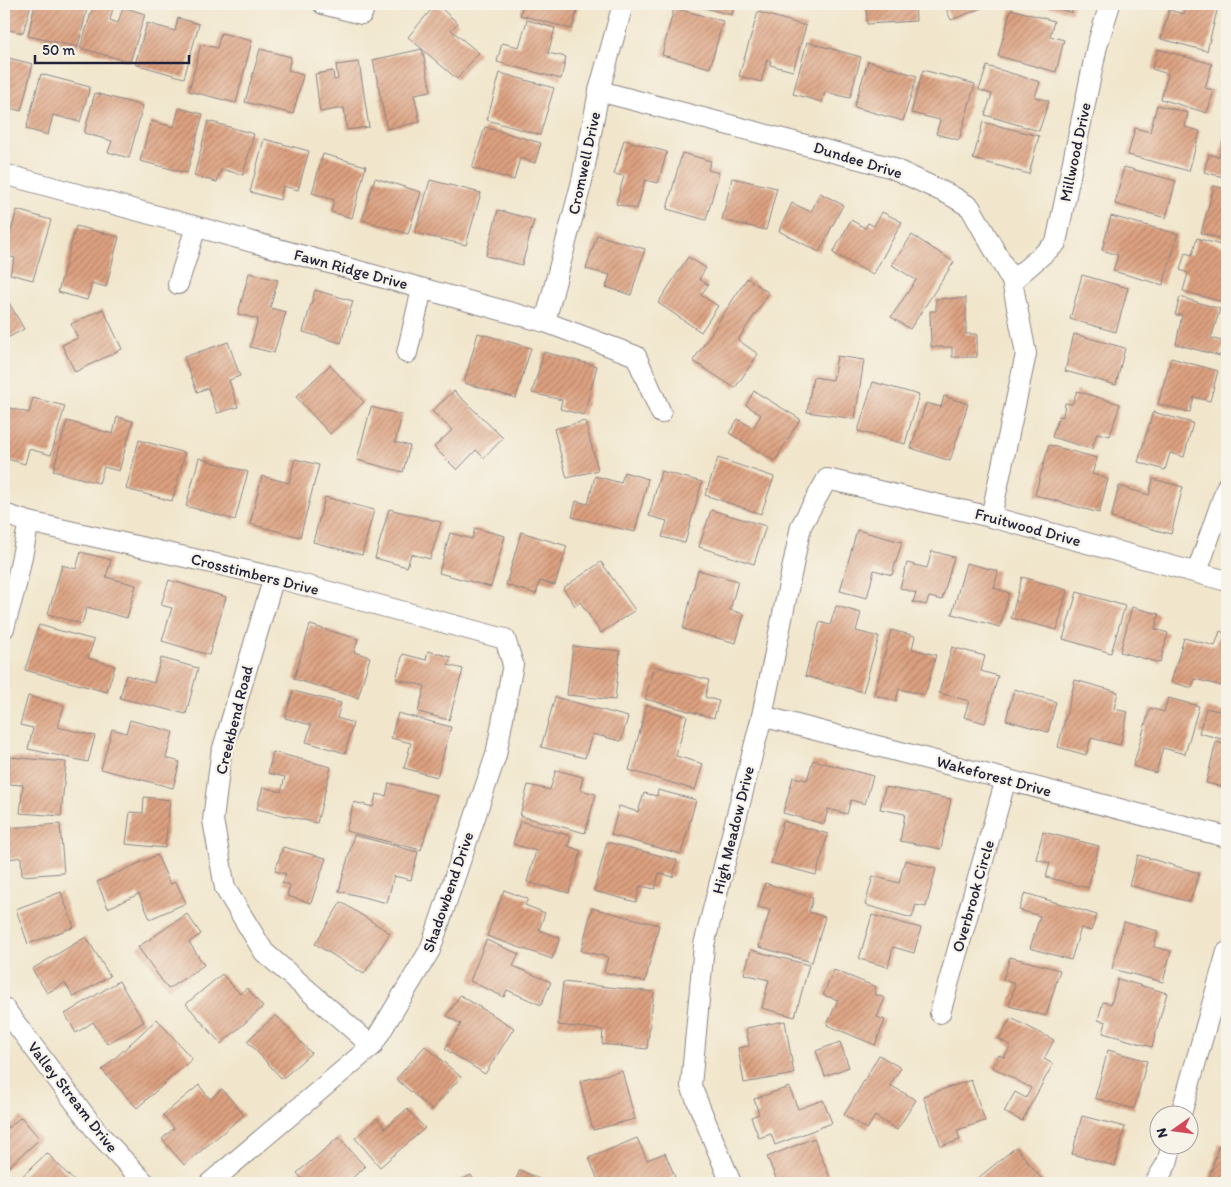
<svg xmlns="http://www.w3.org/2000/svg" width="1231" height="1187" font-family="Itim,sans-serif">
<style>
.building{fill:url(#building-hatch)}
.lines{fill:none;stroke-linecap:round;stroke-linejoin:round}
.minor-casing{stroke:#8a8484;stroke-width:22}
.minor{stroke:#fff;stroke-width:20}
.labels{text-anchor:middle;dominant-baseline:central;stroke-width:4.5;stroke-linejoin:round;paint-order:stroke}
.street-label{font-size:16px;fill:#22223b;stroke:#f7f3e8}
</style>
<defs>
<pattern id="building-hatch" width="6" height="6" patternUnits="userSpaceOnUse" patternTransform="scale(1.25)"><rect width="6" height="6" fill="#dda180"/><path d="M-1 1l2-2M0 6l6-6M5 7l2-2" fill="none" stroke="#b3836a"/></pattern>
</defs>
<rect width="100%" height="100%" fill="#f7f3e8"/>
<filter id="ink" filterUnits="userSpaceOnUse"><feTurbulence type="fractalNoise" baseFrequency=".02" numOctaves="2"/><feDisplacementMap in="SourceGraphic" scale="10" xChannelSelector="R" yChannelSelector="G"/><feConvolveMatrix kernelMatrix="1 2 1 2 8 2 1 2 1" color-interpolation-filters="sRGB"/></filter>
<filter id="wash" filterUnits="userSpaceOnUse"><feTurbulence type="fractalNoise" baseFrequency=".0096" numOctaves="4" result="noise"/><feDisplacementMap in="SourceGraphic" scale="20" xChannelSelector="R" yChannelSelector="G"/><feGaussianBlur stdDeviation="1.12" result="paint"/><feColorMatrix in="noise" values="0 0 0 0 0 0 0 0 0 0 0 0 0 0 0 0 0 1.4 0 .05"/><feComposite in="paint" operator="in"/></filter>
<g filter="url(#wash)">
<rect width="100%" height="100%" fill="#f1e6cc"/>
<g id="blocks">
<g class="building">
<polygon points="4,4 31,4 23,33 4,29"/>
<polygon points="35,4 88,4 78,47 28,36"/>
<polygon points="94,4 114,4 110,20 118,23 123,7 145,14 130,62 80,48"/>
<polygon points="436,4 458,23 451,30 479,53 457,79 408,37"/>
<polygon points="523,4 579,4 572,29 520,15"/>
<polygon points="701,4 735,4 732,15 700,7"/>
<polygon points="866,4 915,4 916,21 867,24"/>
<polygon points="944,4 992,4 951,20"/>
<polygon points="1040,4 1074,4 1072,13"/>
<polygon points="1187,4 1204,4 1218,7 1207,51 1161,39 1169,10 1184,14"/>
<polygon points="674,8 723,21 710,68 662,55"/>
<polygon points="1011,9 1054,21 1050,36 1064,40 1056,72 998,56"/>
<polygon points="758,12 806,26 793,71 770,65 771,61 767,60 761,82 739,76"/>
<polygon points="178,18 199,24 184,78 135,64 147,23 175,31"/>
<polygon points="527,20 555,28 548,53 566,57 561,79 497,62 502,43 519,47"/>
<polygon points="221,33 252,41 236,103 189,91 201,44 217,48"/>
<polygon points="807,42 861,57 850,98 825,92 822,102 793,94"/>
<polygon points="260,49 291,57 288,70 303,75 293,114 245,102"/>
<polygon points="422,49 431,91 414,94 420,122 387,129 373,60"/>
<polygon points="1158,49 1212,64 1205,88 1214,90 1207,113 1161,99 1168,74 1152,69"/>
<polygon points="4,57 33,64 21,111 6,107 4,112"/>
<polygon points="868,61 917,76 903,121 854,107"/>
<polygon points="359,62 369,127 347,130 344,108 320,112 315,74 333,71 334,80 338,79 336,65"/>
<polygon points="987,66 1040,82 1035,97 1049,101 1039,131 985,115 992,94 979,90"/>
<polygon points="923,70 975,84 959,140 936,134 940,120 911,113"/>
<polygon points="500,73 554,88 540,135 487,120"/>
<polygon points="41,74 90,87 80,122 53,115 48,135 26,129"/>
<polygon points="95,93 143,106 129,158 108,152 112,141 84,133"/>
<polygon points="1157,105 1188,113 1185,127 1200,131 1189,171 1128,155 1135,128 1150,132"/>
<polygon points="179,108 203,114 187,173 140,161 151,121 174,127"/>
<polygon points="208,121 254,134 243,175 221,169 217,182 194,176"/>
<polygon points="983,122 1039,136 1029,174 973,159"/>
<polygon points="485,127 541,143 535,163 520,158 514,180 472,168"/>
<polygon points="1227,129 1227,178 1204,172 1209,154 1219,157"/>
<polygon points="264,139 309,151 298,190 283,186 280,200 250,192"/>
<polygon points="624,140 667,152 658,183 645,180 637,209 616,204 624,176 614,174"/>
<polygon points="682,153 711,161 708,170 719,173 706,220 667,209"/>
<polygon points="323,154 366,166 352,218 331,212 334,200 312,193"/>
<polygon points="1124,167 1176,181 1166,218 1115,204"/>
<polygon points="375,178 421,192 408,234 362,220"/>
<polygon points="732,178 777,188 766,230 722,220"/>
<polygon points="430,180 481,193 466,245 415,233"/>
<polygon points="1214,186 1227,189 1227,240 1201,233"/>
<polygon points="820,193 843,205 819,252 779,231 792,203 811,212"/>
<polygon points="17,210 51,220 33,280 10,274 15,258 4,255"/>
<polygon points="498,210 534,220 522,265 486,256"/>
<polygon points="882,212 902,222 873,275 833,253 851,220 865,228 868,223 874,226"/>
<polygon points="1111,216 1178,234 1163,285 1113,271 1118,255 1102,250"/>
<polygon points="76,226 119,237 106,287 92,283 87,300 58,292"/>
<polygon points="597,235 645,249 631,295 606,287 610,275 586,269"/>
<polygon points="912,235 954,262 910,329 891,317 916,280 892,265"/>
<polygon points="1197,238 1227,247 1226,303 1183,291 1188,273 1180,270 1185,253 1192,255"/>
<polygon points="688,257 706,268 699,279 708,285 701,295 718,306 701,332 658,303"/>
<polygon points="249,273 278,280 270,308 286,312 274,353 250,347 258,319 238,314"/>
<polygon points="1082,275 1128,288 1116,332 1070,319"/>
<polygon points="747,278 769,293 738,340 758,354 735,388 693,361"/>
<polygon points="315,290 353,301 341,343 303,332"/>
<polygon points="4,294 24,329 4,340"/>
<polygon points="1180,297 1220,309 1211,338 1225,342 1220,356 1176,344 1182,315 1175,315"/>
<polygon points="966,298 966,334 977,334 977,357 952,357 952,347 931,347 930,311 936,311 936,299"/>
<polygon points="103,309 122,349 75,372 62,345 78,338 71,324"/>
<polygon points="478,333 531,348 516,398 464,383"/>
<polygon points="1074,334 1125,348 1116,385 1065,371"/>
<polygon points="228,342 240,376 229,380 238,407 217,413 208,388 197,392 184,357"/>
<polygon points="544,352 597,366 584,415 560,409 562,400 532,393"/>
<polygon points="837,356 864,360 855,419 807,412 813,377 833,380"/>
<polygon points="1171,358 1218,371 1210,401 1194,397 1190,412 1158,404"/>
<polygon points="330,365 364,402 330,434 296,397"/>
<polygon points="873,382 919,395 905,444 858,431"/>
<polygon points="454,391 503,438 484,458 476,450 457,470 434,447 452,430 432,411"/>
<polygon points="754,391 800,419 775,461 729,433 738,419 753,428 761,415 746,405"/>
<polygon points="1077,391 1120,404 1110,436 1097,433 1092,449 1052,437 1059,416 1063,417 1065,403 1072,404"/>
<polygon points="944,396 968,404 950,461 911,448 926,403 941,407"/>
<polygon points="33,398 65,406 51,455 29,449 25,464 4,458 4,415 6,407 29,413"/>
<polygon points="371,407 402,415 395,442 410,446 403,472 357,460"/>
<polygon points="1153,412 1193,423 1184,457 1170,453 1165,470 1138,462"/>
<polygon points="117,417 133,421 119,471 104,467 99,483 53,471 67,421 113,434"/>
<polygon points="585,421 598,470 567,478 554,429"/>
<polygon points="139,440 185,453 172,501 126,489"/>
<polygon points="1049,445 1097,458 1092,474 1108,479 1099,513 1035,495"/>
<polygon points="199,458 248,472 235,520 186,506"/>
<polygon points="718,458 774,477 761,514 705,495"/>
<polygon points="295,459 319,465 300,537 250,524 262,476 289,483"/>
<polygon points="661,471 702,482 685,543 662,537 667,521 649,516"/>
<polygon points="624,472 648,479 635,532 572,517 576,501 588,504 595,476 621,483"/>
<polygon points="1153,479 1183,487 1171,534 1111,518 1119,486 1149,495"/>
<polygon points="325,497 374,510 362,555 313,542"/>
<polygon points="389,509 441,522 430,559 411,554 407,567 375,558"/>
<polygon points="711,510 766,526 754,564 699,547"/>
<polygon points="475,528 505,536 491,587 439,573 450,533 472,539"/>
<polygon points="857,530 902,542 892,575 874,570 867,598 840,591"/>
<polygon points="521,532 567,546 555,585 540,581 536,594 506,585"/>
<polygon points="932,551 954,557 942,600 929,597 926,605 913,602 916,593 900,588 907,563 927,568"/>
<polygon points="81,552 111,560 106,577 136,585 127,618 87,607 82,624 48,614 62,565 76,569"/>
<polygon points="601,562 635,610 601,633 580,602 575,606 563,588"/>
<polygon points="966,563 998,571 994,588 1009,593 1000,627 952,614"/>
<polygon points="698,570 738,581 730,610 744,614 736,643 683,629"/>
<polygon points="1022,577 1067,590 1057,630 1011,618"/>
<polygon points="169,580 226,597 209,655 162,641 172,608 161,605"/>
<polygon points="1077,592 1125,606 1111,653 1063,639"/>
<polygon points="836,606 861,613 856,631 879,637 863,692 805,676 820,622 830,625"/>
<polygon points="1132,607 1159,614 1155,629 1168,633 1160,663 1120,652"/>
<polygon points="39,625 94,640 88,658 115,666 107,692 25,670"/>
<polygon points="310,625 358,639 354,652 370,657 358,698 294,679"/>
<polygon points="891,630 915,636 912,649 936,655 925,695 899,689 896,701 874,695"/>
<polygon points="1220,631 1227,634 1227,668 1222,686 1195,679 1192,688 1171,682 1184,638 1215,646"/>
<polygon points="573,646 620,651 615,700 567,695"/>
<polygon points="952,647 985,656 981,671 998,676 985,723 964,717 969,701 939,693"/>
<polygon points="428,651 451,657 448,665 463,669 449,720 418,712 425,686 396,679 403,654 426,660"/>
<polygon points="161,658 198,668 186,714 120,698 126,675 154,683"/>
<polygon points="654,666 709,680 705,697 719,701 714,718 645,699"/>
<polygon points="1075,680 1118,692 1114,709 1128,712 1120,745 1091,738 1086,755 1058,747"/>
<polygon points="1014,689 1056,702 1048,732 1006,720"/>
<polygon points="293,691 341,703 337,718 353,723 345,753 306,742 311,725 285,718"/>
<polygon points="28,696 64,705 58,727 95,736 88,762 28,749 33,728 20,725"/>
<polygon points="555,697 628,717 621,741 592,734 585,758 541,747"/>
<polygon points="1168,698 1199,706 1185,754 1163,748 1156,773 1133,766 1150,708 1164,712"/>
<polygon points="647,705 687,716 676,756 703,764 695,790 629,770"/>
<polygon points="1206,708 1227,713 1222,739 1199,733"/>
<polygon points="398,713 451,727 437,777 404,768 411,743 391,738"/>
<polygon points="130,720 173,732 166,758 180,762 173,788 101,769 112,729 126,733"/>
<polygon points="1216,742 1227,745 1227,788 1206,783"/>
<polygon points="273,752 331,767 317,823 257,809 263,787 281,792 285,777 268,773"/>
<polygon points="10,757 66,762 61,816 20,813 23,785 7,784"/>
<polygon points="813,760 873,776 865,804 851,800 847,814 828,809 824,824 783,813 793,777 807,780"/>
<polygon points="556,770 583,777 580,790 596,794 585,833 520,816 528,785 550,790"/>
<polygon points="389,783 437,795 421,850 346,831 354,802 373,807 376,794 386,796"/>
<polygon points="885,787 951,799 941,849 900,841 905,814 880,809"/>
<polygon points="658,790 696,800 681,854 611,835 619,806 638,812 644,793 657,796"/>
<polygon points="144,797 170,800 165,848 126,844 130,812 143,813"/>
<polygon points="520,821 571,836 568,846 581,851 569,893 527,882 536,851 513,844"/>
<polygon points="783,821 828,834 816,875 771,863"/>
<polygon points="60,824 64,873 22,876 21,857 9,859 7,828"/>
<polygon points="1043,832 1099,846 1088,888 1046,877 1050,863 1036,859"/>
<polygon points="354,835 418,852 411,880 394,876 387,903 339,891"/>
<polygon points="607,842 677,860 673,877 659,873 655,889 640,886 636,902 594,891"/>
<polygon points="283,847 326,858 311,903 287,896 290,885 282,883 286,874 275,871"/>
<polygon points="157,855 170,884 176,882 186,903 150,919 139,894 108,908 97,882"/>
<polygon points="1138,855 1199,873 1190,902 1129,885"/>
<polygon points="905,860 936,869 926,907 916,905 912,918 865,905 873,876 899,883"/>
<polygon points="765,883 813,898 809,912 825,917 812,962 759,947 770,910 758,907"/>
<polygon points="504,890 528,899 525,905 545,913 539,930 560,938 552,959 487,936"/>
<polygon points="61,892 74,927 28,944 16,909"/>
<polygon points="1025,893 1097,915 1091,931 1081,928 1071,960 1030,948 1040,916 1019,910"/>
<polygon points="341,902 390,933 364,974 315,944"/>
<polygon points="592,908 659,925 645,982 604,972 608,957 581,951"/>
<polygon points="187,914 201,934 189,942 204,965 168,989 138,947"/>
<polygon points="872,915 921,928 914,953 893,947 888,967 859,959"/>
<polygon points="1124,922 1158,931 1154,947 1171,951 1163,982 1112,969"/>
<polygon points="86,937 110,976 74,997 65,983 47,993 32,969"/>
<polygon points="486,940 519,954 513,966 551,982 541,1005 507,990 504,997 470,981"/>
<polygon points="751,950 809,965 795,1017 762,1008 769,980 744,974"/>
<polygon points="1010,957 1060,970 1046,1016 1009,1006 1015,984 1003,980"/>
<polygon points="834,970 876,987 874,994 885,998 877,1017 885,1020 875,1045 827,1025 838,1000 823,995"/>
<polygon points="222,974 240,994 247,988 263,1007 221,1044 186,1004"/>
<polygon points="1118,979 1167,993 1152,1047 1103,1033 1106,1022 1098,1020 1103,1002 1111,1004"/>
<polygon points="119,981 144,1022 107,1044 93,1022 76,1033 65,1014"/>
<polygon points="563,982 654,992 647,1049 602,1044 603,1030 558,1025"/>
<polygon points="460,995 514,1028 485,1074 445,1049 461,1024 447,1016"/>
<polygon points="276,1015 311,1053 282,1079 247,1041"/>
<polygon points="1011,1018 1054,1040 1044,1059 1053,1064 1022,1121 1004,1112 1015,1092 1026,1098 1031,1088 992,1067 999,1055 1004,1057 1011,1046 999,1039"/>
<polygon points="157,1019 192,1059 137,1108 102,1070"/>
<polygon points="785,1021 794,1074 744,1083 738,1048 749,1046 746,1028"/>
<polygon points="840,1042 849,1067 825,1076 816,1051"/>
<polygon points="425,1046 461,1077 432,1110 396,1079"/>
<polygon points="1108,1050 1147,1061 1134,1109 1095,1098"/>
<polygon points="879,1055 901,1068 890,1085 916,1100 897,1130 875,1116 867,1129 844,1115"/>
<polygon points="622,1071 635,1119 593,1130 580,1081"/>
<polygon points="971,1080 985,1121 957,1130 960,1140 941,1146 923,1096"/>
<polygon points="199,1085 210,1099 222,1089 244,1115 184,1165 162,1139 174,1128 163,1115"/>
<polygon points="789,1087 798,1109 823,1100 832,1123 775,1145 771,1134 759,1138 751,1117 759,1114 754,1099"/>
<polygon points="407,1109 425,1128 380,1167 355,1138 377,1118 385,1128"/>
<polygon points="1082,1116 1125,1127 1115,1166 1072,1154"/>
<polygon points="21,1117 40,1139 4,1171 4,1123 8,1128"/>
<polygon points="339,1137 365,1167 350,1180 353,1183 306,1183 297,1173"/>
<polygon points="637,1138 647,1160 665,1153 675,1177 658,1183 599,1183 589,1158"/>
<polygon points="814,1138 831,1180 825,1182 825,1183 778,1183 767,1157"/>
<polygon points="1219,1144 1227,1146 1227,1183 1208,1183"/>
<polygon points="1016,1147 1045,1183 981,1183 977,1179"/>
<polygon points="47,1153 76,1183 15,1183"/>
<polygon points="520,1170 548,1183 514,1183"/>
<polygon points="471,1175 476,1183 455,1183"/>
</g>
</g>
</g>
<g filter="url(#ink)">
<use href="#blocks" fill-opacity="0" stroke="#8a8484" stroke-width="1"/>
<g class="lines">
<g class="minor-casing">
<g id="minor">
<polyline points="323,4 362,14 365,4"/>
<polyline points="599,91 890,167 950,195 970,207 1012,281 1026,354 991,517"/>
<polyline points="4,174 545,322 636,356 661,413"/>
<polyline points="1012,281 1056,243 1097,46 1110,4"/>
<polyline points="178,284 196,227"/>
<polyline points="545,322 582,181 599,91 623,4"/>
<polyline points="407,353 422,289"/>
<polyline points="4,514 29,522 274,577 505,639 513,664 496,755 430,950 372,1046 210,1183"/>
<polyline points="1197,572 1227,486"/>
<polyline points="274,577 221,755 213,820 225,888 264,952 372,1046"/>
<polyline points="4,628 16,585 29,522"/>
<polyline points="762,716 1227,837"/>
<polyline points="4,1008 98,1133 145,1183"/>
<polyline points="940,1013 1006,779"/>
<polyline points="1181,1114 1227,952"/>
<polyline points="731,1183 691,1086 704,945 762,716 801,526 827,479 991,517 1227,581"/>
<polyline points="1155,1183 1167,1163 1172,1144"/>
</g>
</g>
<use href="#minor" class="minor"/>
</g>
</g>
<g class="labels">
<g class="street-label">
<text transform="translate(1075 152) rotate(-78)">Millwood Drive</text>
<text transform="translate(858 160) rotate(17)">Dundee Drive</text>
<text transform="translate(584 163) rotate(-78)">Cromwell Drive</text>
<text transform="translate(351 269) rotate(15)">Fawn Ridge Drive</text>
<text transform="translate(1028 527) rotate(15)">Fruitwood Drive</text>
<text transform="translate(255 574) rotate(14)">Crosstimbers Drive</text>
<text transform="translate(234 720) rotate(-76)">Creekbend Road</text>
<text transform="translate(994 776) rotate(15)">Wakeforest Drive</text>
<text transform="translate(733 830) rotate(-76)">High Meadow Drive</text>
<text transform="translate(448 892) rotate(-71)">Shadowbend Drive</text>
<text transform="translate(973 896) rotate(-74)">Overbrook Circle</text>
<text transform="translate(73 1097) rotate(52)">Valley Stream Drive</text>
</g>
</g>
<rect width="1231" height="1187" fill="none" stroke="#f7f3e8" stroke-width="20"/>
<g transform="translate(1174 1130) rotate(256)"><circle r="24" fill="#f7f3e8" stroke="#a29fa3"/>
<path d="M0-4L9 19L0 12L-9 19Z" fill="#d1495b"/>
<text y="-8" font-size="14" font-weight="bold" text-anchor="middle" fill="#22223b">N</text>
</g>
<path d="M35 55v8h154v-8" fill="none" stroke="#22223b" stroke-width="2.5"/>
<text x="42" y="55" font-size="15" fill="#22223b" stroke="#f7f3e8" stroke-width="4" paint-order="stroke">50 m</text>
</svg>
